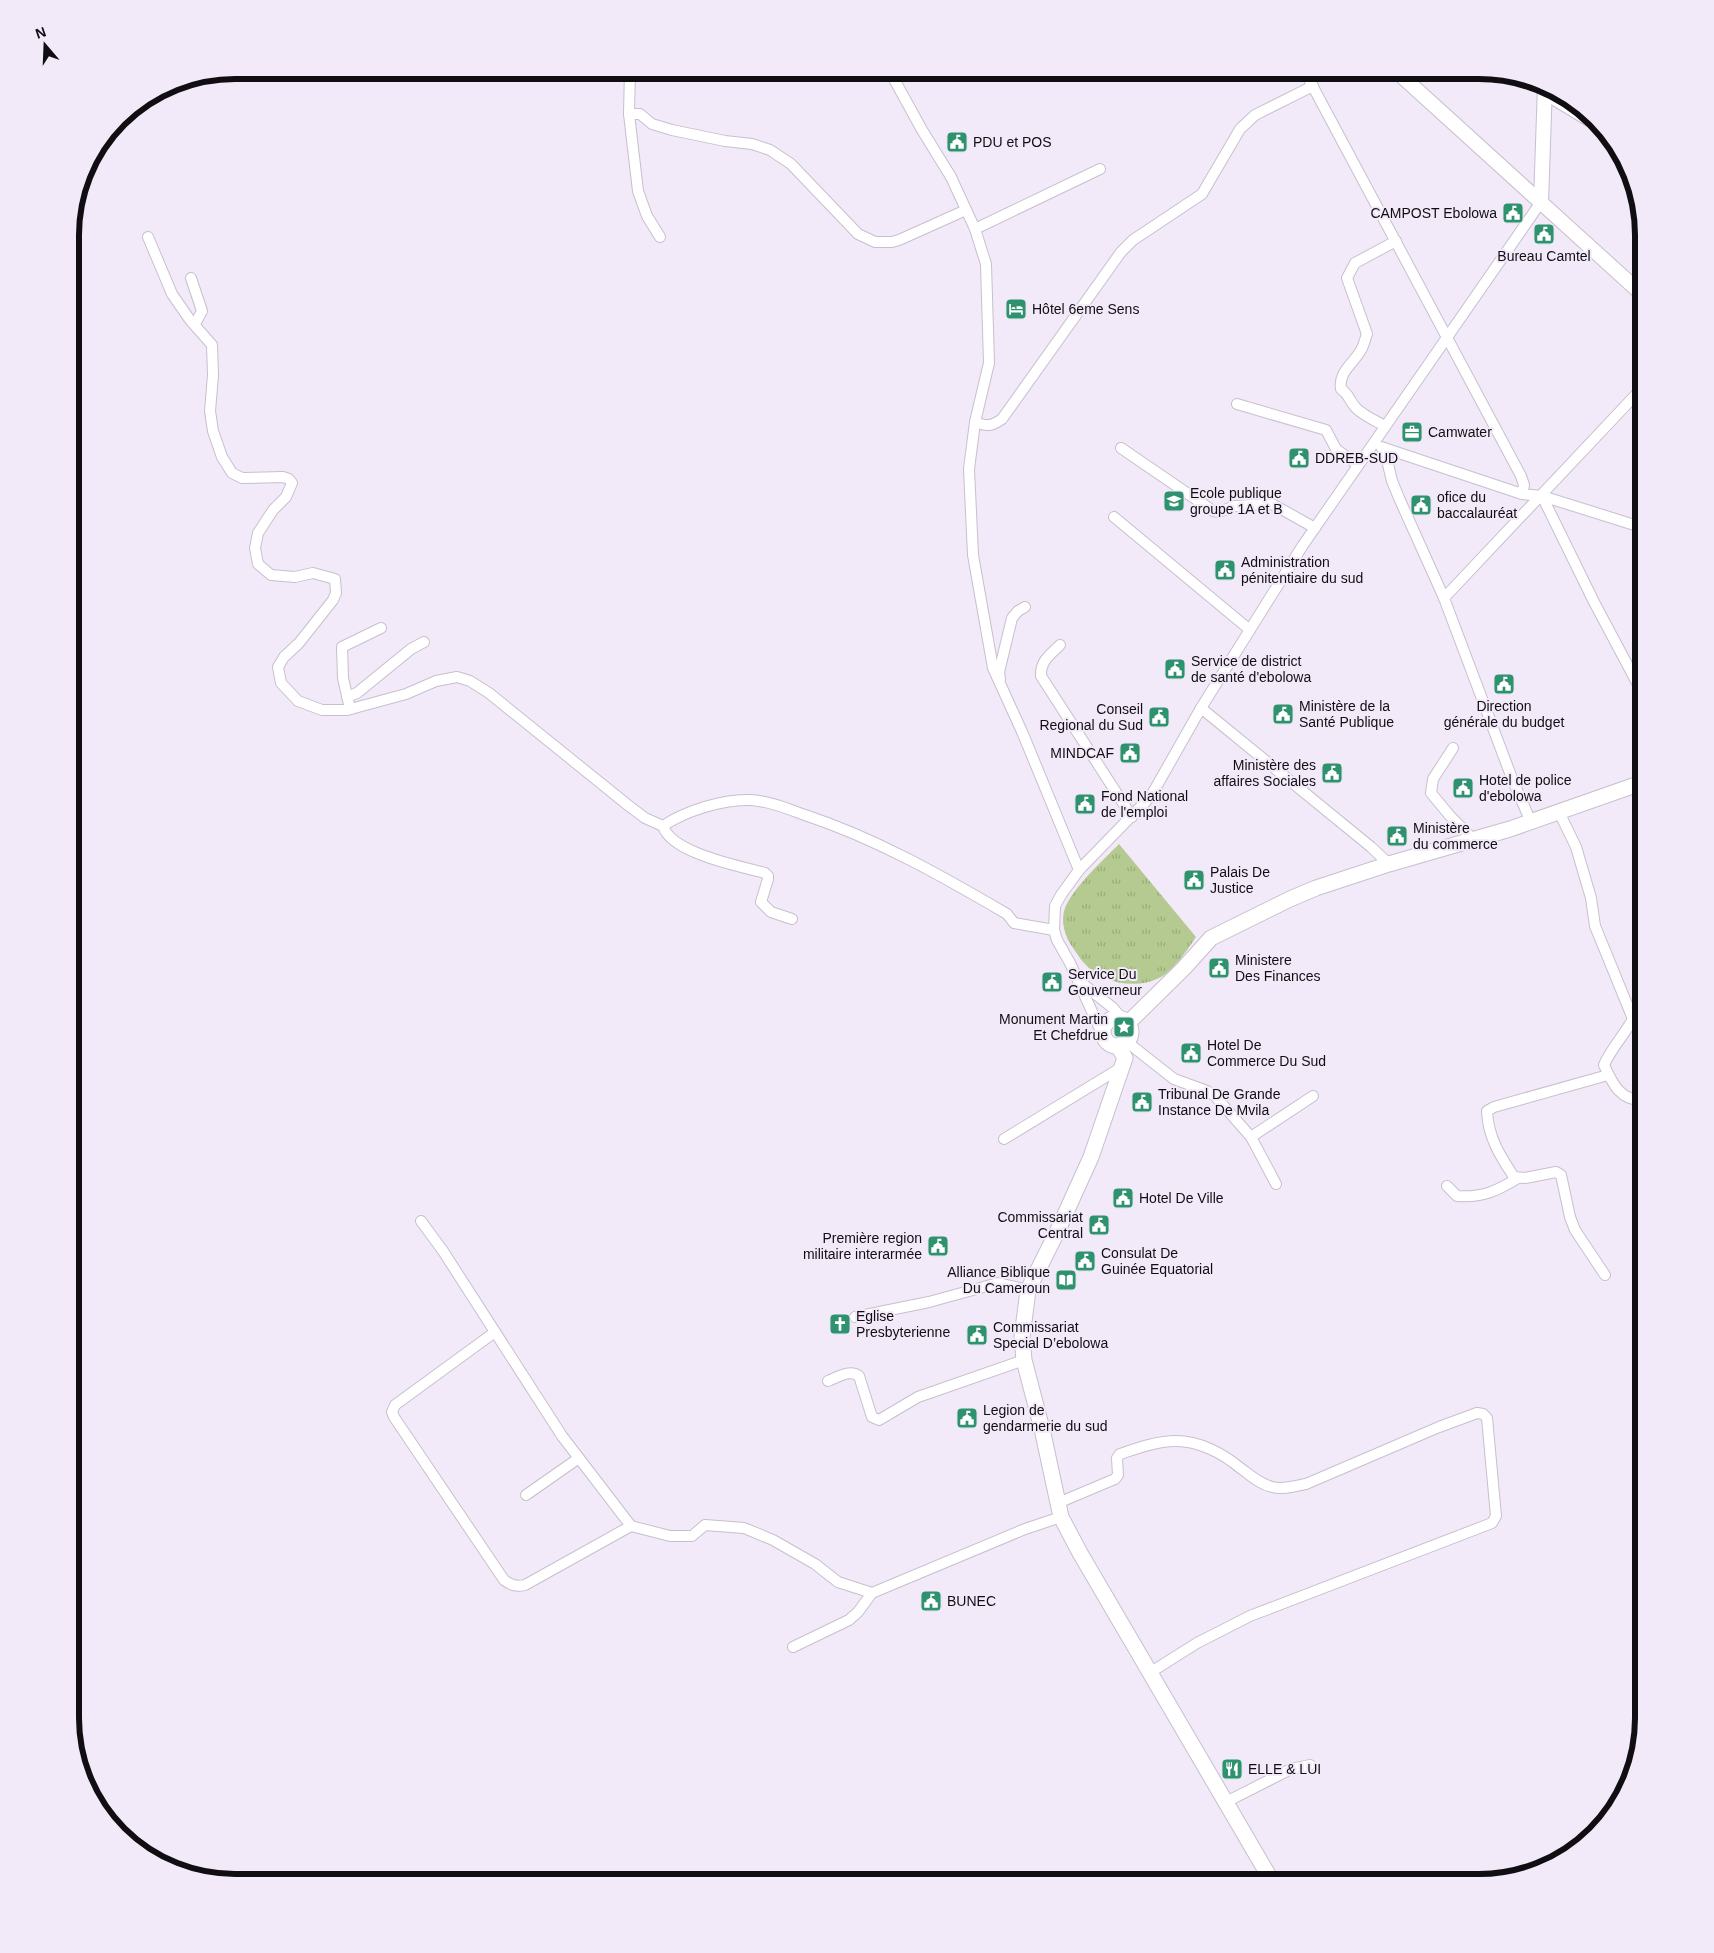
<svg xmlns="http://www.w3.org/2000/svg" width="1714" height="1953" font-family="Arial,sans-serif">
<style>
.park{fill:url(#park-tufts)}
.lines{fill:none;stroke-linecap:round;stroke-linejoin:round}
.minor-casing{stroke:#c8bfcd;stroke-width:12}
.major-casing{stroke:#c8bfcd;stroke-width:16}
.highway-casing{stroke:#c8bfcd;stroke-width:17}
.minor{stroke:#fff;stroke-width:10}
.major{stroke:#fff;stroke-width:14}
.highway{stroke:#fff;stroke-width:15}
.labels{text-anchor:middle;dominant-baseline:central;stroke-width:4;stroke-linejoin:round;paint-order:stroke}
.poi-label{font-size:14px;fill:#110e13;stroke:#f3eaf9;text-anchor:start}
.rim{fill:none;stroke:#110e13;stroke-width:6}
</style>
<defs>
<pattern id="park-tufts" width="24" height="20" patternUnits="userSpaceOnUse" patternTransform="scale(1.25)"><rect width="24" height="20" fill="#b4ca90"/><path d="M3 7l-1-3M5 7V3M7 7l1-3M15 17l-1-3M17 17v-4M19 17l1-3" fill="none" stroke="#9aac7b"/></pattern>
</defs>
<rect width="100%" height="100%" fill="#f3eaf9"/>
<path class="park" d="M 1119,844 L 1196,937 C 1188,949 1174,970 1161,977 C 1137,990 1102,984 1084,963 C 1080,959 1077,953 1073,948 C 1065,937 1060,921 1065,908 C 1073,888 1103,860 1119,844 Z"/>
<g class="lines">
<g class="minor-casing">
<g id="minor">
<polyline points="630,70 629,114 638,191 647,216 660,237"/>
<polyline points="889,70 922,130 951,177 975,229 986,264 989,363 975,422 969,469 973,555 993,668 1023,734 1079,870"/>
<polyline points="1304,70 1521,476 1524,485 1522,494"/>
<polyline points="1544,94 1607,132"/>
<polyline points="629,114 640,114 652,124 672,130 725,141 752,144 770,150 791,164 858,234 875,242 892,242 899,240 966,210"/>
<polyline points="975,229 1100,169"/>
<path d="M 148,237 L 172,294 L 190,320 L 212,345 L 213,375 L 210,411 L 213,431 L 222,457 L 232,473 L 242,478 L 283,477 L 289,479 L 292,483 L 286,497 L 273,510 L 258,533 L 255,548 L 258,564 L 271,575 L 295,577 L 313,573 L 335,579 L 336,593 L 333,600 L 299,643 L 284,657 L 278,667 L 281,683 L 298,701 L 322,710 L 347,710 L 406,694 L 436,681 L 457,677 L 470,681 L 489,693 L 629,806 L 645,818 L 663,826 C 671,853 739,866 765,873 L 768,876 L 768,879 L 761,902 L 771,912 L 792,919"/>
<polyline points="191,278 202,311 195,324"/>
<polyline points="1237,404 1326,430 1336,449 1358,465"/>
<path d="M 975,422 C 987,427 992,426 1002,419 L 1121,252 L 1133,240 L 1202,194 L 1240,129 L 1255,115 L 1313,86"/>
<path d="M 1385,426 C 1376,421 1364,416 1356,408 C 1349,401 1350,395 1341,389 C 1338,372 1354,363 1361,350 C 1364,345 1365,339 1367,334 L 1347,278 L 1355,263 L 1396,241"/>
<polyline points="1381,447 1522,494 1542,496 1644,528"/>
<polyline points="1121,448 1213,511 1219,512 1235,506 1269,504 1274,505 1315,528"/>
<polyline points="1384,448 1392,481 1399,498 1444,598 1513,781 1531,822"/>
<polyline points="1542,496 1594,602 1644,696"/>
<polyline points="1114,517 1250,630"/>
<polyline points="1444,598 1644,386"/>
<path d="M 1060,645 C 1050,655 1040,661 1041,676 L 1132,817"/>
<polyline points="1000,679 999,672 1012,618 1018,611 1025,607"/>
<polyline points="347,697 357,693 411,649 424,642"/>
<polyline points="1201,708 1371,847 1389,864"/>
<polyline points="350,709 343,678 342,647 381,628"/>
<polyline points="1453,748 1433,779 1431,793 1450,816 1474,840"/>
<polyline points="1559,812 1576,847 1591,898 1595,926 1633,1019"/>
<path d="M 663,826 C 685,811 723,799 750,800 C 769,801 788,809 805,815 C 877,839 942,876 1007,914 L 1014,923 L 1054,930"/>
<polyline points="1079,981 1113,1008 1123,1020"/>
<path d="M 1644,1015 L 1633,1019 C 1624,1035 1611,1049 1604,1065 C 1613,1085 1620,1100 1644,1101"/>
<polyline points="1103,1032 1099,1027 1070,963 1057,940 1054,930 1055,906 1061,895 1079,870 1151,796 1201,708 1303,545 1541,202"/>
<polyline points="1127,1042 1174,1079 1207,1091 1215,1096 1251,1137 1276,1184"/>
<polyline points="1251,1137 1313,1096"/>
<polyline points="1004,1139 1122,1067"/>
<path d="M 1447,1186 L 1457,1196 C 1482,1198 1497,1191 1518,1178"/>
<polyline points="421,1221 443,1251 562,1436 631,1526"/>
<path d="M 1605,1275 L 1575,1230 L 1570,1217 L 1561,1175 L 1556,1172 L 1525,1178 L 1514,1177 C 1500,1156 1488,1137 1487,1111 L 1494,1107 L 1608,1075"/>
<polyline points="855,1317 929,1302 998,1283 1028,1290"/>
<path d="M 495,1332 L 395,1405 L 392,1412 L 394,1417 L 504,1580 C 511,1585 516,1587 525,1585 L 631,1526 L 670,1536 L 692,1536 L 705,1525 L 744,1528 L 773,1540 L 815,1564 L 838,1582 L 872,1593"/>
<path d="M 828,1381 C 838,1377 850,1369 859,1376 L 872,1417 L 879,1420 L 918,1397 L 1024,1360"/>
<polyline points="526,1495 579,1458"/>
<path d="M 1058,1503 L 1115,1479 L 1118,1475 L 1117,1458 L 1120,1454 C 1138,1448 1157,1441 1176,1441 C 1199,1441 1222,1453 1239,1467 C 1249,1474 1259,1484 1272,1487 C 1283,1490 1295,1486 1306,1484 L 1439,1427 L 1477,1413 L 1483,1414 L 1487,1418 L 1496,1516 L 1492,1523 L 1250,1616 L 1197,1643 L 1151,1672"/>
<polyline points="793,1647 849,1620 858,1612 872,1593 1025,1529 1061,1517"/>
<polyline points="1226,1802 1291,1769 1310,1765"/>
</g>
</g>
<g class="major-casing">
<g id="major">
<polyline points="1395,70 1644,296"/>
<polyline points="1541,202 1545,85"/>
</g>
</g>
<g class="highway-casing">
<g id="highway">
<circle cx="1117" cy="1032" r="14"/>
<polyline points="1128,1023 1184,968 1211,938 1290,899 1316,888 1389,864 1510,829 1644,782"/>
<polyline points="1118,1046 1125,1058 1091,1157 1058,1230 1028,1290 1022,1337 1024,1360 1042,1429 1061,1517 1080,1553 1273,1883"/>
</g>
</g>
<use href="#minor" class="minor"/>
<use href="#major" class="major"/>
<use href="#highway" class="highway"/>
</g>
<defs>
<g id="civic-square" transform="scale(1.125)"><rect x="-9" y="-9" width="18" height="18" rx="4" fill="#2e926e" stroke="#f3eaf9"/><path d="M-.6-6.5H3V-4.5H.6V-3L4-1V1h2V6H-6V1h2V-1L-.6-3ZM-1.2 2.5V6h2.4V2.5Z" fill="#fff"/></g>
<g id="hotel-square" transform="scale(1.125)"><rect x="-9" y="-9" width="18" height="18" rx="4" fill="#2e926e" stroke="#f3eaf9"/><path d="M-6-4.5h1.5V1H6V5H4.5V3h-9V5H-6ZM-4 0a1.8 1.8 0 1 1 3.6 0ZM.5 0V-2.5h3Q6-2.5 6 0Z" fill="#fff"/></g>
<g id="office-square" transform="scale(1.125)"><rect x="-9" y="-9" width="18" height="18" rx="4" fill="#2e926e" stroke="#f3eaf9"/><path d="M-6-3h4V-5.5h4V-3h4V5H-6ZM-1-4.5V-3h2v-1.5ZM-6 0V1H6V0Z" fill="#fff"/></g>
<g id="school-square" transform="scale(1.125)"><rect x="-9" y="-9" width="18" height="18" rx="4" fill="#2e926e" stroke="#f3eaf9"/><path d="M0-5L7-2L0 1L-7-2ZM-4 1L0 2.5L4 1V4Q0 6-4 4Z" fill="#fff"/></g>
<g id="sight-square" transform="scale(1.125)"><rect x="-9" y="-9" width="18" height="18" rx="4" fill="#2e926e" stroke="#f3eaf9"/><path d="M0-6L1.8-2.2L6-1.7L2.9 1.2L3.7 5.4L0 3.3L-3.7 5.4L-2.9 1.2L-6-1.7L-1.8-2.2Z" fill="#fff"/></g>
<g id="library-square" transform="scale(1.125)"><rect x="-9" y="-9" width="18" height="18" rx="4" fill="#2e926e" stroke="#f3eaf9"/><path d="M-6-4Q-3-5.5-.7-3.5V5Q-3 3-6 4ZM6-4Q3-5.5 .7-3.5V5Q3 3 6 4Z" fill="#fff"/></g>
<g id="church-square" transform="scale(1.125)"><rect x="-9" y="-9" width="18" height="18" rx="4" fill="#2e926e" stroke="#f3eaf9"/><path d="M-1.2-6h2.4v3.5h3.3v2.4h-3.3V6h-2.4V-.1h-3.3v-2.4h3.3Z" fill="#fff"/></g>
<g id="restaurant-square" transform="scale(1.125)"><rect x="-9" y="-9" width="18" height="18" rx="4" fill="#2e926e" stroke="#f3eaf9"/><path d="M-5-6h1v4h1v-4h1v4h1v-4h1v5L-1.5 .5V6h-2V.5L-5-1ZM5-6V6H3V1.5H1.5Q1.5-4 5-6Z" fill="#fff"/></g>
</defs>
<g fill-rule="evenodd">
<use href="#civic-square" x="957" y="142"/>
<use href="#civic-square" x="1513" y="213"/>
<use href="#civic-square" x="1544" y="234"/>
<use href="#hotel-square" x="1016" y="309"/>
<use href="#office-square" x="1412" y="432"/>
<use href="#civic-square" x="1299" y="458"/>
<use href="#school-square" x="1174" y="501"/>
<use href="#civic-square" x="1421" y="505"/>
<use href="#civic-square" x="1225" y="570"/>
<use href="#civic-square" x="1175" y="669"/>
<use href="#civic-square" x="1504" y="684"/>
<use href="#civic-square" x="1283" y="714"/>
<use href="#civic-square" x="1159" y="717"/>
<use href="#civic-square" x="1130" y="753"/>
<use href="#civic-square" x="1332" y="773"/>
<use href="#civic-square" x="1463" y="788"/>
<use href="#civic-square" x="1085" y="804"/>
<use href="#civic-square" x="1397" y="836"/>
<use href="#civic-square" x="1194" y="880"/>
<use href="#civic-square" x="1219" y="968"/>
<use href="#civic-square" x="1052" y="982"/>
<use href="#sight-square" x="1124" y="1027"/>
<use href="#civic-square" x="1191" y="1053"/>
<use href="#civic-square" x="1142" y="1102"/>
<use href="#civic-square" x="1123" y="1198"/>
<use href="#civic-square" x="1099" y="1225"/>
<use href="#civic-square" x="938" y="1246"/>
<use href="#civic-square" x="1085" y="1261"/>
<use href="#library-square" x="1066" y="1280"/>
<use href="#church-square" x="840" y="1324"/>
<use href="#civic-square" x="977" y="1335"/>
<use href="#civic-square" x="967" y="1418"/>
<use href="#civic-square" x="931" y="1601"/>
<use href="#restaurant-square" x="1232" y="1769"/>
</g>
<g class="labels">
<g class="poi-label">
<text x="973" y="142">PDU et POS</text>
<text x="1497" y="213" text-anchor="end">CAMPOST Ebolowa</text>
<text x="1544" y="256" text-anchor="middle">Bureau Camtel</text>
<text x="1032" y="309">Hôtel 6eme Sens</text>
<text x="1428" y="432">Camwater</text>
<text x="1315" y="458">DDREB-SUD</text>
<text x="1190" y="493">Ecole publique<tspan x="1190" dy="16">groupe 1A et B</tspan></text>
<text x="1437" y="497">ofice du<tspan x="1437" dy="16">baccalauréat</tspan></text>
<text x="1241" y="562">Administration<tspan x="1241" dy="16">pénitentiaire du sud</tspan></text>
<text x="1191" y="661">Service de district<tspan x="1191" dy="16">de santé d'ebolowa</tspan></text>
<text x="1299" y="706">Ministère de la<tspan x="1299" dy="16">Santé Publique</tspan></text>
<text x="1504" y="706" text-anchor="middle">Direction<tspan x="1504" dy="16">générale du budget</tspan></text>
<text x="1143" y="709" text-anchor="end">Conseil<tspan x="1143" dy="16">Regional du Sud</tspan></text>
<text x="1114" y="753" text-anchor="end">MINDCAF</text>
<text x="1316" y="765" text-anchor="end">Ministère des<tspan x="1316" dy="16">affaires Sociales</tspan></text>
<text x="1479" y="780">Hotel de police<tspan x="1479" dy="16">d'ebolowa</tspan></text>
<text x="1101" y="796">Fond National<tspan x="1101" dy="16">de l'emploi</tspan></text>
<text x="1413" y="828">Ministère<tspan x="1413" dy="16">du commerce</tspan></text>
<text x="1210" y="872">Palais De<tspan x="1210" dy="16">Justice</tspan></text>
<text x="1235" y="960">Ministere<tspan x="1235" dy="16">Des Finances</tspan></text>
<text x="1068" y="974">Service Du<tspan x="1068" dy="16">Gouverneur</tspan></text>
<text x="1108" y="1019" text-anchor="end">Monument Martin<tspan x="1108" dy="16">Et Chefdrue</tspan></text>
<text x="1207" y="1045">Hotel De<tspan x="1207" dy="16">Commerce Du Sud</tspan></text>
<text x="1158" y="1094">Tribunal De Grande<tspan x="1158" dy="16">Instance De Mvila</tspan></text>
<text x="1139" y="1198">Hotel De Ville</text>
<text x="1083" y="1217" text-anchor="end">Commissariat<tspan x="1083" dy="16">Central</tspan></text>
<text x="922" y="1238" text-anchor="end">Première region<tspan x="922" dy="16">militaire interarmée</tspan></text>
<text x="1101" y="1253">Consulat De<tspan x="1101" dy="16">Guinée Equatorial</tspan></text>
<text x="1050" y="1272" text-anchor="end">Alliance Biblique<tspan x="1050" dy="16">Du Cameroun</tspan></text>
<text x="856" y="1316">Eglise<tspan x="856" dy="16">Presbyterienne</tspan></text>
<text x="993" y="1327">Commissariat<tspan x="993" dy="16">Special D’ebolowa</tspan></text>
<text x="983" y="1410">Legion de<tspan x="983" dy="16">gendarmerie du sud</tspan></text>
<text x="947" y="1601">BUNEC</text>
<text x="1248" y="1769">ELLE &amp; LUI</text>
</g>
</g>
<path d="M0 0H1714V1953H0ZM235 79H1479A156 156 0 0 1 1635 235V1718A156 156 0 0 1 1479 1874H235A156 156 0 0 1 79 1718V235A156 156 0 0 1 235 79Z" fill="#f3eaf9" fill-rule="evenodd"/>
<path class="rim" d="M235 79H1479A156 156 0 0 1 1635 235V1718A156 156 0 0 1 1479 1874H235A156 156 0 0 1 79 1718V235A156 156 0 0 1 235 79Z"/>
<g transform="translate(45 45) rotate(341)" stroke="#f3eaf9" stroke-width="4" paint-order="stroke">
<path d="M0-4L9 19L0 12L-9 19Z" fill="#110e13"/>
<text y="-8" font-size="14" font-weight="bold" text-anchor="middle" fill="#110e13">N</text>
</g>
</svg>
